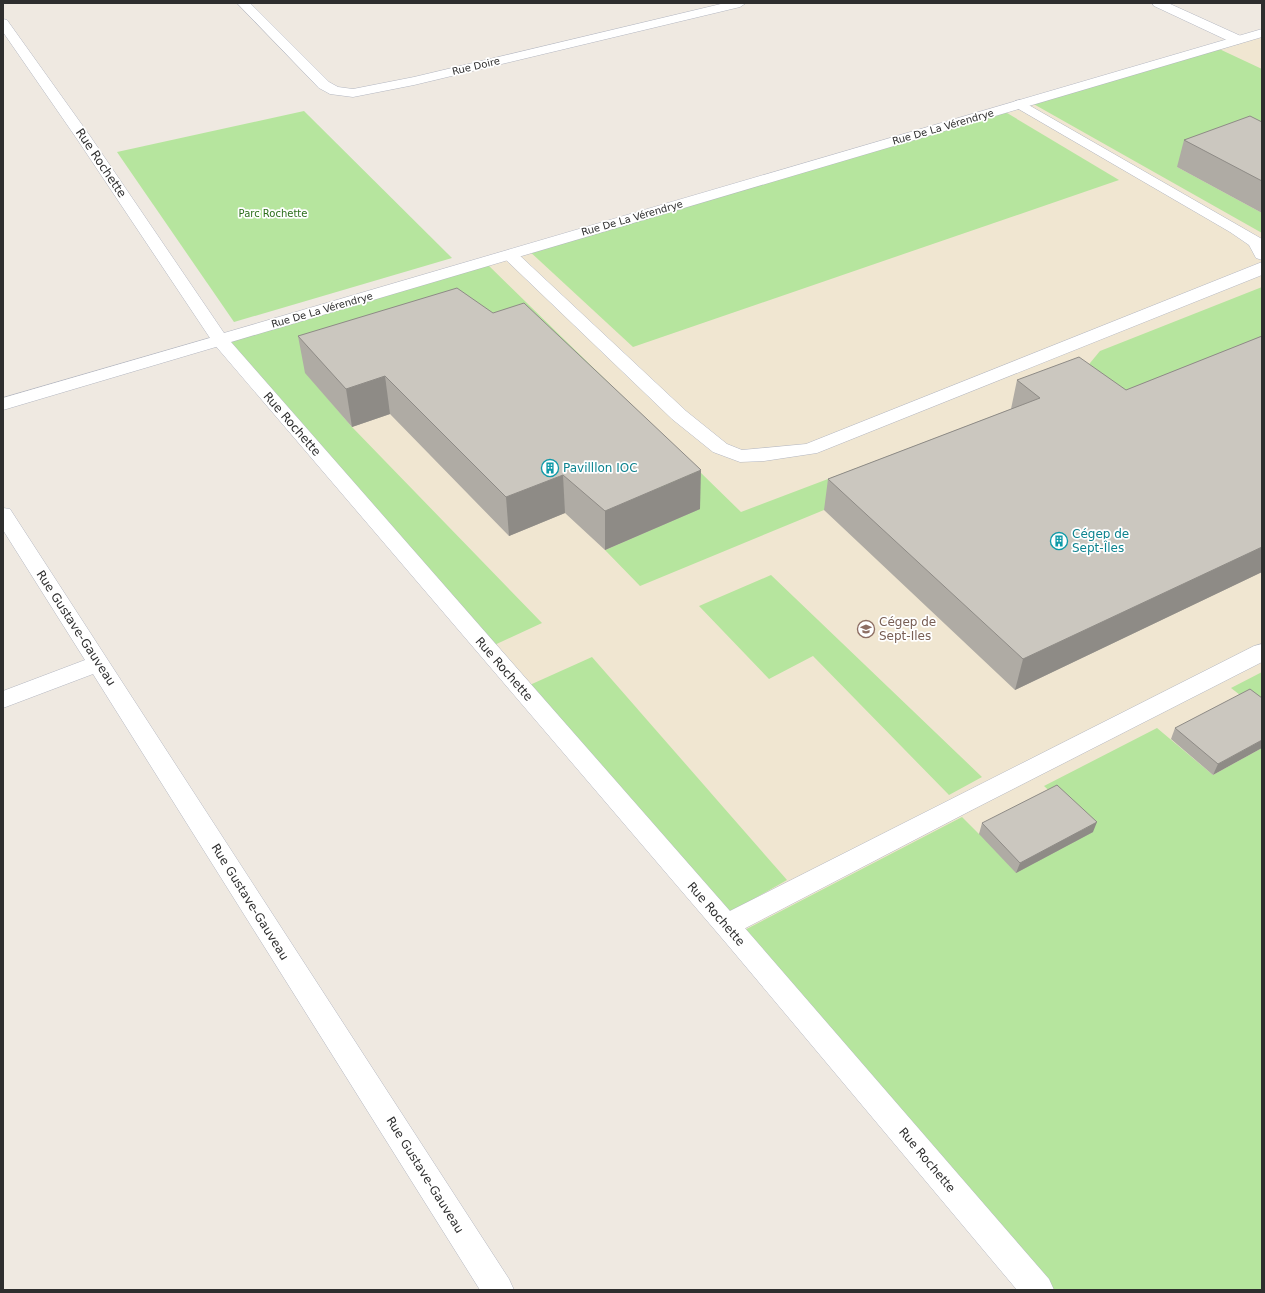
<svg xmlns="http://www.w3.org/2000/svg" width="1265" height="1293" font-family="'DejaVu Sans',sans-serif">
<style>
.education{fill:#f0e6d1}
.green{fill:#b6e59e}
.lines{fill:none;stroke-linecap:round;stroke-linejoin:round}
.lane-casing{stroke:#b4b7c1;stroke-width:1}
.street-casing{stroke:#b4b7c1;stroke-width:1}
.secondary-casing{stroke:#b4b7c1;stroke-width:1}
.lane{fill:#fff;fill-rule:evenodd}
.street{fill:#fff;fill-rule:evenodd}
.secondary{fill:#fff;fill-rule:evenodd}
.wall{fill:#afaba4}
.shaded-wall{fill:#8e8b86}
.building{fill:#cbc7bf;stroke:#8e8b86}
.labels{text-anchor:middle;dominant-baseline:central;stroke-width:3.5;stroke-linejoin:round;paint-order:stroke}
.far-street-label{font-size:10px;fill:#2e2e2e;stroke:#fff}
.far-park-label{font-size:10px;fill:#2c6e1b;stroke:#fff}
.street-label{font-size:12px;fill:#2e2e2e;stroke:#fff}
.culture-label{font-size:12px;fill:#0d838f;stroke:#fff;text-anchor:start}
.education-label{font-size:12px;fill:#785e54;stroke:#fff;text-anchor:start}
</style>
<rect width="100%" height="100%" fill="#efe9e1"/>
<polygon class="education" points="1262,33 1262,1290 1043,1290 220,340"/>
<g class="green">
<polygon points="1215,47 1262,69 1262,153 1177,167 1262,213 1262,233 1030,102"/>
<polygon points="1002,110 1119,180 633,347 527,249"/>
<polygon points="304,111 452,258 234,322 117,152"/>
<polygon points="485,262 741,512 1010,410 1033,427 824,510 640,586 605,550 699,509 306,373 352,427 542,623 488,648 220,340"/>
<polygon points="1262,287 1262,361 1117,419 1071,386 1100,351"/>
<polygon points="771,575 982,777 949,795 813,656 769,679 699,606"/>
<polygon points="592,657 787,880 720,918 523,688"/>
<polygon points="1262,672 1262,712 1231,688"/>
<polygon points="1157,728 1213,775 1262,748 1262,1290 1038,1290 735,935 962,817 979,834 1093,832 1044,786"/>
</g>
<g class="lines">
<g class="lane-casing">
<g id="lane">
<polygon points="1020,100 1262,239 1262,260 1256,258 1249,245 1230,232 1015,107 1013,104 1015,101"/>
<polygon points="510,250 516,252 686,411 727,444 742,450 806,444 1262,262 1262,275 817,453 764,461 740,462 713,452 672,419 504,258 502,255 504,252"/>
<polygon points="1262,644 1262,662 968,812 736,933 727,936 718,933 714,925 718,917 1254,646"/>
</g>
</g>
<g class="street-casing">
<g id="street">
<polygon points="237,3 250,3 329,82 338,87 353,89 414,77 725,3 746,3 740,7 414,85 353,97 330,94 319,88"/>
<polygon points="1152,3 1168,3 1243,37 1244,40 1238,44 1233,43 1154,6"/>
<polygon points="220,335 226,336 229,340 226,344 3,410 3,398"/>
<polygon points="3,508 10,509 509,1279 514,1290 480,1290 93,674 3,708 3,691 85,660 3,530"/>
</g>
</g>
<g class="secondary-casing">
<polygon id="secondary" points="3,19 7,20 90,136 224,333 1262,29 1262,37 231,342 744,927 1049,1279 1054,1290 1017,1290 726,943 214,344 77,139 3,32"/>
</g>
<use href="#lane" class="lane"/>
<use href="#street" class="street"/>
<use href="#secondary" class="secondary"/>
</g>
<g class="wall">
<polygon points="1262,122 1262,213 1177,167 1184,140"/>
<polygon points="298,336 700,509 605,550 565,513 509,536 390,414 352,427 305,373"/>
<polygon points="1262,336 1262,572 1015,690 824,510 828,479 1011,409 1017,380 1126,390"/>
<polygon points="1262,698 1213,775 1171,739 1175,728"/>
<polygon points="982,823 1093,832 1016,873 979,834"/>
</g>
<g class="shaded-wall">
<polygon points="385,376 390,414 352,427 346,389"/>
<polygon points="701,470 700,509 605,550 605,511"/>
<polygon points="563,475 565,513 509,536 506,497"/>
<polygon points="1262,547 1262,572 1015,690 1023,659"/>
<polygon points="1262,740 1262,748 1213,775 1218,764"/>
<polygon points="1097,822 1093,832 1016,873 1020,863"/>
</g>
<g class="building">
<polygon points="1250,116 1262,122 1262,181 1184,140"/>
<polygon points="457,288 493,313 524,303 701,470 605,511 563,475 506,497 385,376 346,389 298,336"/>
<polygon points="1262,336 1262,547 1023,659 828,479 1040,398 1017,380 1079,357 1126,390"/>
<polygon points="1250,689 1262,698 1262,740 1218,764 1175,728"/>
<polygon points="1057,785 1097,822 1020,863 982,823"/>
</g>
<defs>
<g id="building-ring" transform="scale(0.9)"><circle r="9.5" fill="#fff" stroke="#0f9aa8" stroke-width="1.5"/><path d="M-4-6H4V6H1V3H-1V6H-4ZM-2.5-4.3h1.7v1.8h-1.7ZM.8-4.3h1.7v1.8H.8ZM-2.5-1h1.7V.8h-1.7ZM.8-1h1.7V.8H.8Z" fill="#0f9aa8"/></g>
<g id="university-ring" transform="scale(0.9)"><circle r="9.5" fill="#fff" stroke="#8d6e63" stroke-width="1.5"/><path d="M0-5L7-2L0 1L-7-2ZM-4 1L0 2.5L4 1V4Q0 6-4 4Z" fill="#8d6e63"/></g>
</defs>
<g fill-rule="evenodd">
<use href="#building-ring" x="550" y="468"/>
<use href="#building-ring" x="1059" y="541"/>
<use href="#university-ring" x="866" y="629"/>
</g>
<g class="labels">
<g class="far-street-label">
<text transform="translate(476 66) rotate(-13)">Rue Doire</text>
<text transform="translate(943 127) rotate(-16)">Rue De La Vérendrye</text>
<text transform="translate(632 218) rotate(-16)">Rue De La Vérendrye</text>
<text transform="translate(322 310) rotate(-16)">Rue De La Vérendrye</text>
</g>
<g class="far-park-label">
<text x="273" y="213">Parc Rochette</text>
</g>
<g class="street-label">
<text transform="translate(101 163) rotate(56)">Rue Rochette</text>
<text transform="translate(292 424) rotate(49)">Rue Rochette</text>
<text transform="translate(76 628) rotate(57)">Rue Gustave-Gauveau</text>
<text transform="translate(504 669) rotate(49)">Rue Rochette</text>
<text transform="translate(250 902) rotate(58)">Rue Gustave-Gauveau</text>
<text transform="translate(716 914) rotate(49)">Rue Rochette</text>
<text transform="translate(927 1160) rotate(50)">Rue Rochette</text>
<text transform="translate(425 1175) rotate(58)">Rue Gustave-Gauveau</text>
</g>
<g class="culture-label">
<text x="563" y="468">Pavilllon IOC</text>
<text x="1072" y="534">Cégep de<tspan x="1072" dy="14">Sept-Îles</tspan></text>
</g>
<g class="education-label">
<text x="879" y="622">Cégep de<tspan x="879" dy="14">Sept-Iles</tspan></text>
</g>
</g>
<rect width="1265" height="1293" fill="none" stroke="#2e2e2e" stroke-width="8"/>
</svg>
